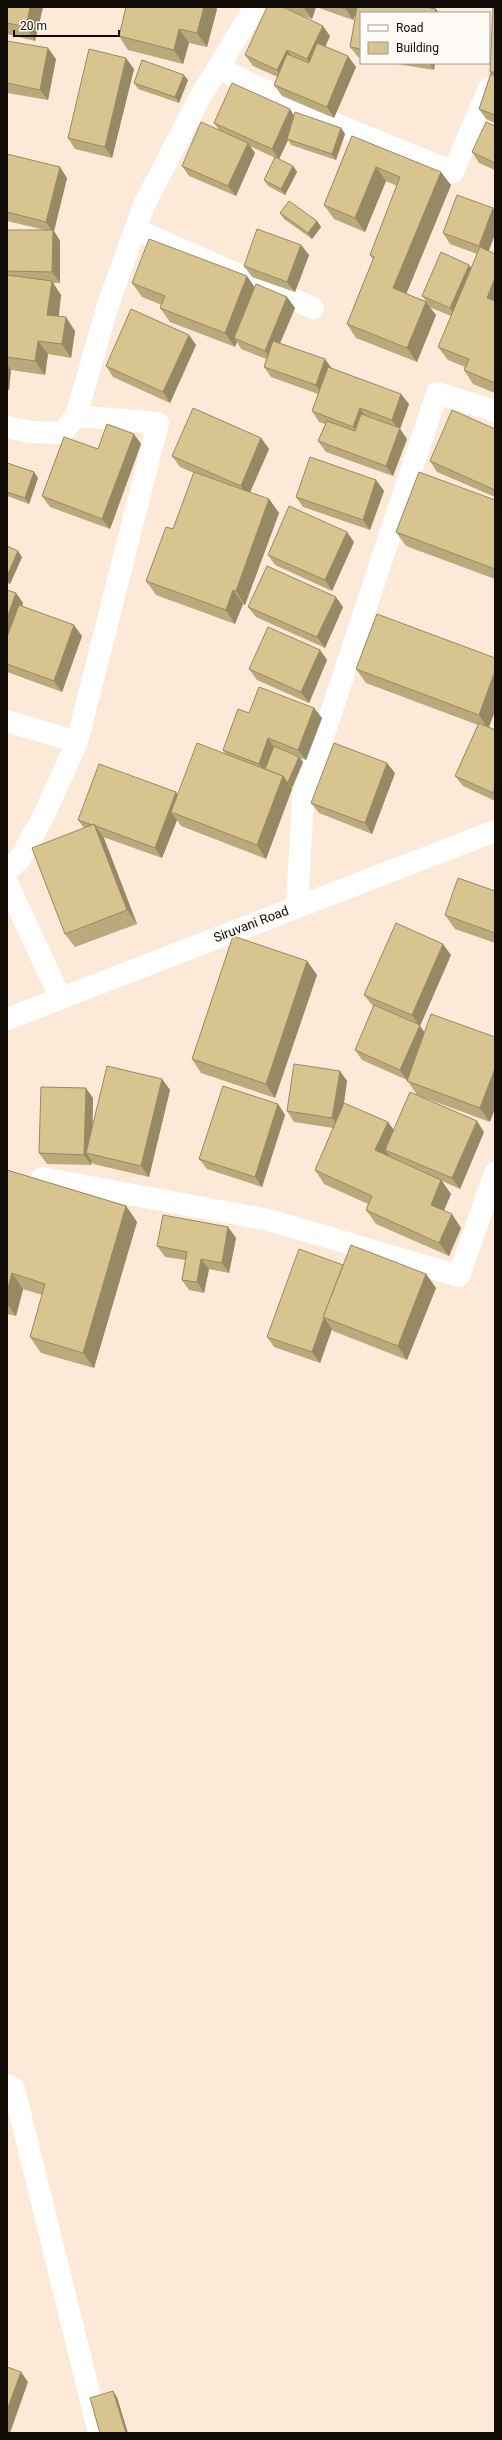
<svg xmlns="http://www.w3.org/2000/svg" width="502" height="2440" font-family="Roboto,sans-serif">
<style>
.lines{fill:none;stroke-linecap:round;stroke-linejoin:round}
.minor{stroke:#fff;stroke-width:22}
.wall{fill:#baa97a}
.shaded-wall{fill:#978963}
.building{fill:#d8c48e;stroke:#978963}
.labels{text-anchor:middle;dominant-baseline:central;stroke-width:3;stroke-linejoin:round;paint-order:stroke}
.street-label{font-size:13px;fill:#110b06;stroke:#fefaf6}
</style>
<rect width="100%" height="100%" fill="#fde9d8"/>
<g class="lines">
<g class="minor">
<polyline points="218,68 343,127 453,172 489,88"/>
<polyline points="135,229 313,308"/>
<polyline points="7,427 31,432 62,433 76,416 108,305 144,205 199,99 255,7"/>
<polyline points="7,721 77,742"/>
<polyline points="7,870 19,860 43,817 77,742 158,423 76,416"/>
<polyline points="7,883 60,997"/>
<polyline points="297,906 303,797 437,393 495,411"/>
<polyline points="7,1019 495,831"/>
<polyline points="42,1178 269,1220 459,1276 495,1173"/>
<polyline points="7,2085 14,2089 99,2433"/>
</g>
</g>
<g class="wall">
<polygon points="7,7 43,7 35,41 7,34"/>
<polygon points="126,7 215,7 217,9 207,47 189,43 183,64 128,50 119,36"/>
<polygon points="287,7 426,7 361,13 361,58 358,57 350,47 356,12 353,20 316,7 312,19 299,15 330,36 325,47 356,67 334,118 282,96 274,85 278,77 253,66 245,55 289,10"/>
<polygon points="495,7 495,123 486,119 479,109 491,73 490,72"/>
<polygon points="7,41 56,59 48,100 7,93"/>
<polygon points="391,63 435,63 434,70"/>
<polygon points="134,69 112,158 75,149 68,138"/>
<polygon points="188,80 179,103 138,89 134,83"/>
<polygon points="294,116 341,128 345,134 336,160 291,145 288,140 279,159 293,166 297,172 285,195 268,186 264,180 275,158 250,146 255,153 236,196 189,176 182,166 219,130 214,123"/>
<polygon points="495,126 495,170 479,163 472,152"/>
<polygon points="352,136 451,185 406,294 426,301 422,296 471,268 477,254 450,244 443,233 495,211 495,234 489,251 495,254 495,393 473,384 464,370 465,367 448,360 438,347 451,316 429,307 436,315 417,362 356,338 347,324 373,259 370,255 397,186 386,181 365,232 334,219 324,205"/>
<polygon points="7,154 67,178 54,231 60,241 60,283 52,283 61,295 59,316 75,331 71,358 48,354 45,375 11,370 9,390 7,390 7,230 45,230 7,221"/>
<polygon points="280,213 317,221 321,227 312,239 284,219"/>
<polygon points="301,245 309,255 295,292 252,277 244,266"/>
<polygon points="132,283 255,287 287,297 295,308 280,343 325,359 332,368 409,404 400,429 407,439 393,476 326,452 318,441 325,424 319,422 312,411 318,394 271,377 264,367 266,359 241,349 237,342 235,347 170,322 160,308 162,305 142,297"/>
<polygon points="189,335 196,345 170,403 113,377 106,366"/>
<polygon points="495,429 495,497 437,472 430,461"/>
<polygon points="261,438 269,449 250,492 269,499 279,513 245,605 243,604 235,624 156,595 146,581 173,529 194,473 180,467 172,456"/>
<polygon points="141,444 110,529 50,507 42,496 98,449"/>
<polygon points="7,463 34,472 38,478 29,504 7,496"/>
<polygon points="376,480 384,491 370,530 303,507 296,497"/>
<polygon points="495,500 495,579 406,546 396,532"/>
<polygon points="354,542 332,591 275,565 268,555"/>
<polygon points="7,546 22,557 10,584 7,583"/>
<polygon points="7,590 16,593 23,603 22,606 82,636 62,692 7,672"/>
<polygon points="248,607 343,607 325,648 256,617"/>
<polygon points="320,650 327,660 309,703 257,680 249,669"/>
<polygon points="356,669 495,711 489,727 495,730 495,801 463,786 455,776 478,725 366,683"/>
<polygon points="314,708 322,718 306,760 300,758 303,762 292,788 291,788 292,789 266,859 181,826 177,820 162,858 103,837 137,924 75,947 65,934 84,828 78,820 178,795 225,754 223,750 249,713"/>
<polygon points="395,773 372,834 319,813 311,803"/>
<polygon points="495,891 495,943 455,929 445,915"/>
<polygon points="451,955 420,1026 425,1033 431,1014 490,1122 417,1095 407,1080 362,1060 355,1050 374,1006 372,1005 364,995"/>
<polygon points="307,961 317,975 275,1098 201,1073 192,1059"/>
<polygon points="340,1071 347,1081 344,1104 388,1122 394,1130 484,1132 460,1189 442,1181 451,1194 444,1211 461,1228 449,1256 376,1224 366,1210 368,1204 324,1184 315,1170 333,1128 294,1122 287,1111"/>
<polygon points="162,1079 170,1090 149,1177 93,1164 92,1161 91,1165 47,1164 39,1153 93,1098 92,1126"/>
<polygon points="278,1104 285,1115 262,1187 207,1169 199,1159"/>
<polygon points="7,1170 126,1206 137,1222 94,1368 41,1353 30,1337 42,1295 23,1289 16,1316 7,1314"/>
<polygon points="228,1227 236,1238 229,1273 209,1269 204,1293 189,1290 182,1280 185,1260 165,1257 157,1246"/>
<polygon points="343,1265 426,1274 436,1288 407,1360 333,1331 332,1329 320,1363 274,1347 267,1337"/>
</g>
<g class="shaded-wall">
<polygon points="30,7 43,7 35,41 26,27"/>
<polygon points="204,7 215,7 217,9 207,47 197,33"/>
<polygon points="305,7 316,7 312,19 304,8"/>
<polygon points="347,7 358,7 353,20 346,9"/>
<polygon points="436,9 439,13 435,13"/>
<polygon points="323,26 330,36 314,70 307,59"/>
<polygon points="179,29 189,43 183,64 174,50"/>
<polygon points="48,48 56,59 48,100 40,90"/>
<polygon points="287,50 294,61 285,81 277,70"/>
<polygon points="348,56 356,67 334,118 327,107"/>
<polygon points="126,58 134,69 112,158 105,147"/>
<polygon points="429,63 435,63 434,70"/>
<polygon points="184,75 188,80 179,103 175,97"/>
<polygon points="290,109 297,120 287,139 288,140 279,159 272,149"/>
<polygon points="341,128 345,134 336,160 332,154"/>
<polygon points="248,143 255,153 236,196 228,186"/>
<polygon points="293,166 297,172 285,195 281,189"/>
<polygon points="60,167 67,178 54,231 60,241 60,283 52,272 53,232 46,222"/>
<polygon points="376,167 386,181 365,232 355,218"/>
<polygon points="441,172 451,185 403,302 393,288"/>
<polygon points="493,208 495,211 495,234 486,257 479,246"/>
<polygon points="317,221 321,227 312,239 308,233"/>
<polygon points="301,245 309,255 295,292 287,282"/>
<polygon points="469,265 476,275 457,319 450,308"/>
<polygon points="247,276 256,289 234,338 237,342 235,347 225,333"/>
<polygon points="495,278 495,310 487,298"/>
<polygon points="52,281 61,295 57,329 47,315"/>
<polygon points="287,297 295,308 272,362 265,351"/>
<polygon points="426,302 436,315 417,362 407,348"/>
<polygon points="66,317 75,331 71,358 62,344"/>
<polygon points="189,335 196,345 170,403 163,392"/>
<polygon points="38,341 48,354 45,375 35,361"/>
<polygon points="325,359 332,370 323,395 316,385"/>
<polygon points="7,364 11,370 9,390 7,388"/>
<polygon points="401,394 409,404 400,429 407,439 393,476 386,466 399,430 392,420"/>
<polygon points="360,408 367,419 360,437 353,427"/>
<polygon points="134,434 141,444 110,529 102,519"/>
<polygon points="261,438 269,449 248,497 241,486"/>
<polygon points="34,472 38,478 29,504 25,498"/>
<polygon points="376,480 384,491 370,530 363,520"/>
<polygon points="269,499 279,513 245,605 236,591"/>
<polygon points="347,532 354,542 332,591 325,580"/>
<polygon points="18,551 22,557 10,584 7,580 7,576"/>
<polygon points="233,590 243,604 235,624 226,610"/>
<polygon points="16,593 23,603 7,651 7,618"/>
<polygon points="336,597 343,607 325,648 317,637"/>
<polygon points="74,625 82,636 62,692 54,681"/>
<polygon points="320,650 327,660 309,703 301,692"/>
<polygon points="495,671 495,711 488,729 479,715"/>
<polygon points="314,708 322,718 306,760 298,750"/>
<polygon points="268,738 275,749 265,772 259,764"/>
<polygon points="299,757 303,762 292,788 288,782"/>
<polygon points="387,763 395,773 372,834 365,823"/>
<polygon points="283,776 292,789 266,859 257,845"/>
<polygon points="495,788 495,795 493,793"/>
<polygon points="176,792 183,802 171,812 177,820 162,858 155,848"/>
<polygon points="94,824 104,838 137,924 127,910"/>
<polygon points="443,944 451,955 420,1026 427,1036 407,1080 400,1070 419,1025 412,1015"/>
<polygon points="307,961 317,975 275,1098 266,1084"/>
<polygon points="495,1068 495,1109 490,1122 480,1108"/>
<polygon points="340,1071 347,1081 340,1129 332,1118"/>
<polygon points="162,1079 170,1090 149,1177 141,1166"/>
<polygon points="86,1088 93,1098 92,1154 86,1153 92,1161 91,1165 84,1155"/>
<polygon points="278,1104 285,1115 262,1187 255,1177"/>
<polygon points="477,1121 484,1132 460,1189 452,1178"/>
<polygon points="388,1122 398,1136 385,1150 389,1155 385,1164 375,1150"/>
<polygon points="441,1180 451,1194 440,1219 431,1205"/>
<polygon points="126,1206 137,1222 94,1368 83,1353"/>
<polygon points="452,1214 461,1228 449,1256 439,1243"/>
<polygon points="228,1227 236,1238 229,1273 222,1263"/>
<polygon points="201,1259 209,1269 204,1293 197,1282"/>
<polygon points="12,1273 23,1289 16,1316 7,1304 7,1292"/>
<polygon points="426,1274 436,1288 407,1360 398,1346"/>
<polygon points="324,1318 332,1329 320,1363 312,1352"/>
<polygon points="21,2372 28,2382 10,2433 7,2433 7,2410"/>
<polygon points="113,2391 117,2397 128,2433 126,2433"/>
</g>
<g class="building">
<polygon points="7,7 30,7 26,27 7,23"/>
<polygon points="126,7 204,7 197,33 179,29 174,50 119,36"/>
<polygon points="267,7 283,7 323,26 307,59 287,50 277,70 245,55"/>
<polygon points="339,7 347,7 346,9"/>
<polygon points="357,7 426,7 436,9 435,13 361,13 361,49 350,47"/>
<polygon points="493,7 495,7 495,72 490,72"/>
<polygon points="7,41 48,48 40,90 7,83"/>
<polygon points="317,43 348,56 327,107 274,85 287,54 309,63"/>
<polygon points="89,49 126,58 105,147 68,138"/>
<polygon points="142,60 184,75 175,97 134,83"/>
<polygon points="491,73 492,75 495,76 495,115 479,109"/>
<polygon points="232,83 290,109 272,149 214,123"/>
<polygon points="295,112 341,128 332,154 287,139"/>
<polygon points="201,122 248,143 228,186 182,166"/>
<polygon points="486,122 495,126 495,163 472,152"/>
<polygon points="352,136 441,172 393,288 426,302 407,348 347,324 374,257 370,255 400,177 376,167 355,218 324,205"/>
<polygon points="7,154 60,167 46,222 7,212"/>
<polygon points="275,157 293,166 281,189 264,180"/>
<polygon points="457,195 493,208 479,246 443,233"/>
<polygon points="289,201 317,221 308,233 280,213"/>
<polygon points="257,229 301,245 287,282 244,266"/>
<polygon points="7,230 53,230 52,272 7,271"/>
<polygon points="149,239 247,276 225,333 160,308 165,296 132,283"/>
<polygon points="480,247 495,254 495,278 487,298 495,301 495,383 464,370 469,359 438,347"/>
<polygon points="441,252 469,265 450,308 422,296"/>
<polygon points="7,275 52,281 47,315 66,317 62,344 38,341 35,361 7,357"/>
<polygon points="256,284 287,297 265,351 234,338"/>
<polygon points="131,309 189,335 163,392 106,366"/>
<polygon points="273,341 325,359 316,385 264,367"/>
<polygon points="328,367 401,394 392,420 360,408 353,427 312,411"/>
<polygon points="193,408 261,438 241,486 172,456"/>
<polygon points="452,410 495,429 495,490 430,461"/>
<polygon points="361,414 400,428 386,466 318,441 327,421 355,431"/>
<polygon points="107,424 134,434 102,519 42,496 64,437 98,449"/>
<polygon points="310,457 376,480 363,520 296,497"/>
<polygon points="7,463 34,472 25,498 7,492"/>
<polygon points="194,472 269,499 236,591 233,590 226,610 146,581 166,527 173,529"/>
<polygon points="419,472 495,500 495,569 396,532"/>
<polygon points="289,506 347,532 325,580 268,555"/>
<polygon points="7,546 18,551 7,576"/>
<polygon points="267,566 336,597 317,637 248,607"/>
<polygon points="7,590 16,593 7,618"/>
<polygon points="19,605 74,625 54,681 7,664 7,637"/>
<polygon points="377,614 495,658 495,671 479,715 356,669"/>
<polygon points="268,627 320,650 301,692 249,669"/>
<polygon points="259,687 314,708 298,750 268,738 259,764 223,750 238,709 249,713"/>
<polygon points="479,723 495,730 495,788 493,793 455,776"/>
<polygon points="197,743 283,776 257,845 171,812"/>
<polygon points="334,743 387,763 365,823 311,803"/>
<polygon points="274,746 299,757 288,782 287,782 283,776 265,769"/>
<polygon points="99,764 176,792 155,848 96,826 94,824 92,825 78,820"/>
<polygon points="94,824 127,910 65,934 32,848"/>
<polygon points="458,878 495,891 495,933 445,915"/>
<polygon points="396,923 443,944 412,1015 364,995"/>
<polygon points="233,936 307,961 266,1084 192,1059"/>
<polygon points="374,1005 420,1025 400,1070 355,1050"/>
<polygon points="431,1014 495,1037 495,1068 480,1108 407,1081"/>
<polygon points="294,1064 340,1071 332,1118 287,1111"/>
<polygon points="107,1066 162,1079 141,1166 86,1153"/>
<polygon points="223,1086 278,1104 255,1177 199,1159"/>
<polygon points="41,1087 86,1088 84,1155 39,1153"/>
<polygon points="410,1092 477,1121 452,1178 385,1150"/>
<polygon points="344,1103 388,1122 375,1150 441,1180 431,1205 452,1214 439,1243 366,1210 372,1196 315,1170"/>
<polygon points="7,1170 126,1206 83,1353 30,1337 45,1284 12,1273 7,1292"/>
<polygon points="163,1215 228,1227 222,1263 201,1259 197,1282 182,1280 187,1252 157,1246"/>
<polygon points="351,1245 426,1274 398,1346 323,1317"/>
<polygon points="299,1249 343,1265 323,1317 324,1318 312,1352 267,1337"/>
<polygon points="7,2367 21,2372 7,2410"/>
<polygon points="113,2391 126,2433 100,2433 90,2398"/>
</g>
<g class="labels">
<g class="street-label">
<text transform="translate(251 924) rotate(-21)">Siruvani Road</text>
</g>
</g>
<rect width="502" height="2440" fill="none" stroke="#110b06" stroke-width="16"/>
<rect x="360" y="12" width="130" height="52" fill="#fefaf6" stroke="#9f9a96"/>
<rect x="368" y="25" width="20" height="6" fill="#ffffff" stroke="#9f9a96"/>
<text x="396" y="32" font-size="12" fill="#110b06">Road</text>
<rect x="368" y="42" width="20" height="12" fill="#d8c48e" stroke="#9f9a96"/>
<text x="396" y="52" font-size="12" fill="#110b06">Building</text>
<path d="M14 30v6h105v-6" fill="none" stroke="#110b06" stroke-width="2"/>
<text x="20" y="30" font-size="12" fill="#110b06" stroke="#fefaf6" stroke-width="3" paint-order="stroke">20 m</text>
</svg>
